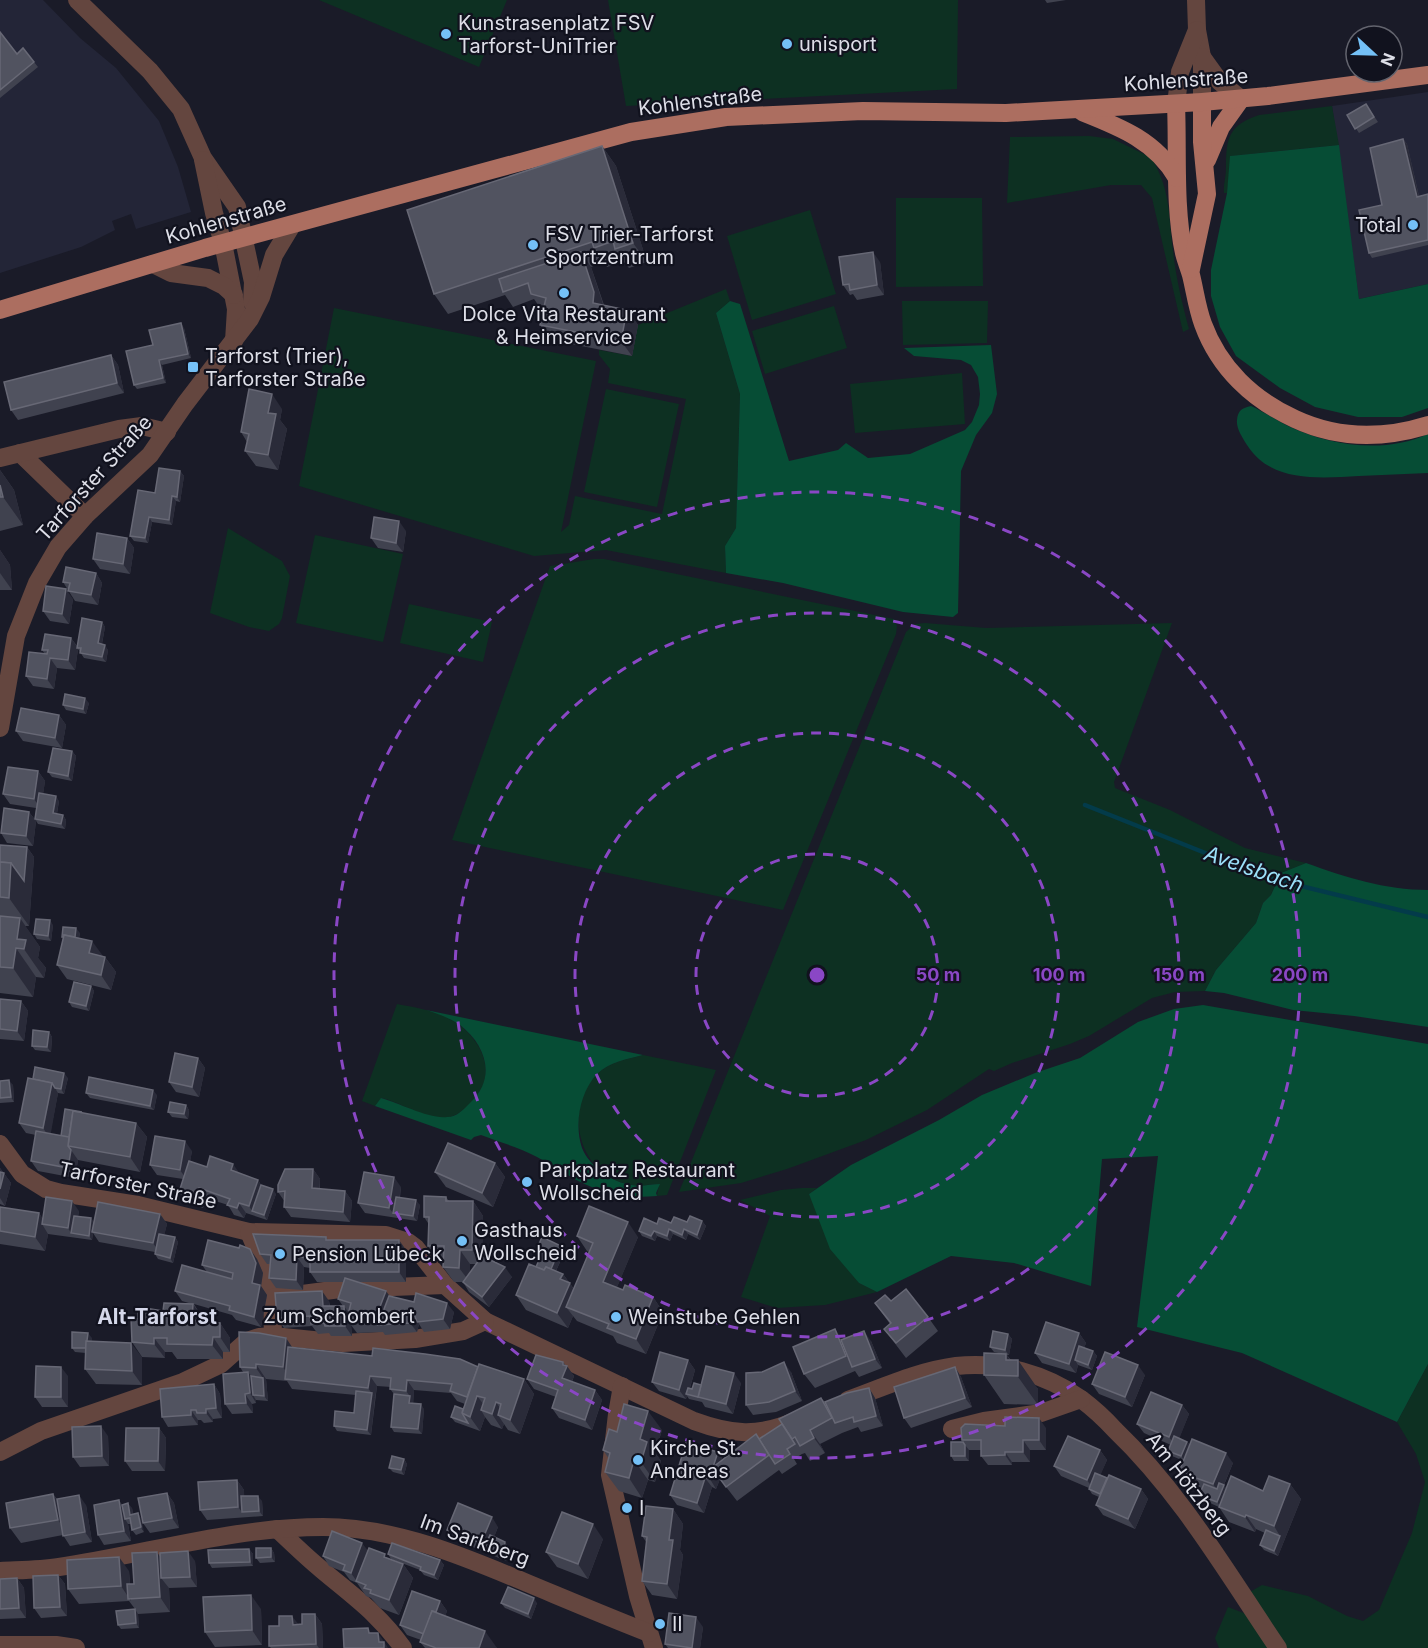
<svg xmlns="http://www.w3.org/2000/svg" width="1428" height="1648" font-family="Inter,sans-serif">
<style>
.built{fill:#232537}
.green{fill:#0d3022}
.forest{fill:#064d35}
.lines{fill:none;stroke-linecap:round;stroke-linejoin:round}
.stream{stroke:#033b4a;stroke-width:4.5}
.minor{stroke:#64463f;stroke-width:18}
.major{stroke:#ac6e60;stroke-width:18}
.wall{fill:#40424f;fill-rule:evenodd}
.shaded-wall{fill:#2a2b39}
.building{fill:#515360;stroke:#676875;stroke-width:1.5}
.ring{fill:none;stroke:#8a47c5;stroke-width:3;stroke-dasharray:10 8}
.poi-dot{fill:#74c0f6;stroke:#11121e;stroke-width:2}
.labels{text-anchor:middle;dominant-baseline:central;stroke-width:4.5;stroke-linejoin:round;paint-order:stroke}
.poi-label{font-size:20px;fill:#dddee7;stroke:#11121e;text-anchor:start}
.street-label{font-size:20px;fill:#dddee7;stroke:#11121e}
.water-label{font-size:21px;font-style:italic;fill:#9be0f9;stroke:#11121e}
.neighbourhood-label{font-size:21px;font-weight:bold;fill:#d5d8ea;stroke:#11121e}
.centre{fill:#8a47c5;stroke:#11121e;stroke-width:3}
.ring-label{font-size:18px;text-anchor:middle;font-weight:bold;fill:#8a47c5;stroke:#11121e;stroke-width:4.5;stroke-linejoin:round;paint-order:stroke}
</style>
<rect width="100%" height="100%" fill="#1a1b28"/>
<g class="built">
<polygon points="0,0 43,0 80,38 116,68 159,121 178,167 191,212 136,229 131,214 112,221 115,230 81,247 0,273"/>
<polygon points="1428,92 1428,284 1359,299 1332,106"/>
</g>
<g class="green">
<polygon points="319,0 507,0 479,67"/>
<polygon points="608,0 958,0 957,89 626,106"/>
<path d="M 1332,106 L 1339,145 L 1231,156 L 1227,193 L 1224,193 C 1223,185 1226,177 1226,169 C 1226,139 1228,125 1259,115 Z"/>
<path d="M 1089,136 L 1113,139 L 1146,155 L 1149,154 C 1171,188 1168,212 1173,251 C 1176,278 1182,303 1189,329 L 1183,332 L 1152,198 L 1141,185 L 1111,185 L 1007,203 L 1010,137 Z"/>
<polygon points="896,198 982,198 983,286 896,287"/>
<polygon points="810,210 836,294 752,320 727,236"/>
<polygon points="726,289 730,301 716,313 740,394 736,528 725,546 726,573 606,550 534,556 299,486 334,308 596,361 561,532 569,525 575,496 662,514 686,399 608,383 610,369 599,355 599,350 632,356 638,325"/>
<polygon points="902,301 988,301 987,343 903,345"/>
<polygon points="834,306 847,348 765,374 752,331"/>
<polygon points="962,373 965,424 855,433 850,384"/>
<polygon points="606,389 679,404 657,507 584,492"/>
<polygon points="228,528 282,561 290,576 282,618 279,624 269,631 249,627 210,613"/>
<polygon points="315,535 403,554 383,642 296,623"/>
<polygon points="594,559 604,559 894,619 897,626 896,634 783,910 452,840 550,566"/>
<polygon points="409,604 492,622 483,662 400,643"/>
<polygon points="925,623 986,628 1172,623 1114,782 1115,788 1170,810 1245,848 1306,863 1281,873 1271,895 1263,903 1256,923 1216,970 1205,991 1175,992 1152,998 1089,1036 1070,1044 1012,1063 994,1071 989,1069 927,1110 866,1140 787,1169 741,1183 679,1192 906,632 915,624"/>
<path d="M 397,1004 C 413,1007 431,1010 446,1017 C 479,1033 502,1073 471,1103 C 464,1110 454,1118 443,1118 C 422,1118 402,1103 382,1098 L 375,1106 L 362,1101 Z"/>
<path d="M 643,1055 L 716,1070 L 667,1195 L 657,1196 L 659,1184 C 650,1184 640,1187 632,1185 C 579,1177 562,1110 597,1074 C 609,1062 628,1059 643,1055 Z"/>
<polygon points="802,1188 817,1188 809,1194 859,1283 877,1292 825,1305 777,1308 741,1297 770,1216 740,1200 781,1190"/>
<polygon points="1428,1364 1428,1648 1286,1648 1248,1593 1262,1585 1308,1596 1347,1616 1363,1621 1379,1610 1412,1533 1425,1482 1416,1454 1397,1422"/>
<polygon points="1228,1607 1246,1614 1270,1648 1219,1648 1215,1638"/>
</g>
<g class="forest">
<polygon points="1339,145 1359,299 1428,284 1428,408 1402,417 1358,417 1315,407 1280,388 1236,356 1220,327 1211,296 1211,270 1227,193 1230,156"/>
<polygon points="730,301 740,304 789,461 838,450 846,443 868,458 910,454 965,430 972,422 979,405 980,394 978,377 971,365 961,360 914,356 904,348 991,345 997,394 992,413 976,435 961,471 958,613 953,617 903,612 783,583 726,573 725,546 736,528 740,394 716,313"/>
<path d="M 1251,406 C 1264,412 1276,420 1288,426 C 1330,446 1385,454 1428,434 L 1428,473 C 1405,474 1382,475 1359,476 C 1319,478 1271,483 1247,445 C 1242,437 1236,428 1237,420 C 1238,410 1242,408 1251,406 Z"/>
<path d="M 1306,863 C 1345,877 1385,890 1428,890 L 1428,1027 L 1354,1016 L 1293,1010 L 1224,993 L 1205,991 L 1216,970 L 1256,923 L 1263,903 L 1271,895 L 1281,873 Z"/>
<polygon points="1203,1005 1428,1044 1428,1364 1397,1422 1242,1353 1137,1327 1158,1156 1102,1159 1091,1286 1014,1263 951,1256 877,1292 859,1283 830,1249 809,1194 851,1165 939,1120 982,1095 1035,1073 1080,1058 1138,1022 1174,1009"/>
<path d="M 426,1010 L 643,1055 C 628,1059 609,1062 597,1074 C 580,1092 574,1124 582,1148 C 589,1166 613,1183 632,1185 C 641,1187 651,1184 660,1184 L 656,1193 L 657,1196 C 604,1201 580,1182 537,1157 C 521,1148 499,1142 481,1135 L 474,1137 L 471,1140 L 375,1106 L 381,1098 C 400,1103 428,1119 447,1117 C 457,1117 464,1109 470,1103 C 497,1078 486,1045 460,1025 C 450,1018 438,1014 426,1010 Z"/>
</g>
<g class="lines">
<polyline class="stream" points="1085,805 1268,878 1428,917"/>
<g class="minor">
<polyline points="77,0 150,71 181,109 203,158 237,207 253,282 252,302"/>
<polyline points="1196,0 1197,30 1202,57 1202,102"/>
<polyline points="1202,57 1220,82 1241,99"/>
<polyline points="1176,104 1180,72 1197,30"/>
<polyline points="203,160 214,213 223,243 236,309 234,341"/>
<polyline points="153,264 171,273 208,278 224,286 234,295"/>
<polyline points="20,453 85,516"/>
<polyline points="0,458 119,429 142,426 167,432"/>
<polyline points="0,728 16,636 37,583 58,547 85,516 150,455 185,404 250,319 261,297 274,255 292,225"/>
<path d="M 0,1144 L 22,1174 L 46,1189 L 61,1193 L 138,1205 L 249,1232 L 386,1235 L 408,1242 L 416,1248 L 445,1285 L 485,1321 L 694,1421 C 732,1435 758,1437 795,1421"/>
<polyline points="249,1232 265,1270 272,1298"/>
<polyline points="273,1336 272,1298 340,1289 445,1285"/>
<polyline points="622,1386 617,1414 610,1475 638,1596 654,1648"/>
<path d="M 848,1400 C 884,1387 918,1371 956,1366 C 1000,1361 1046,1374 1081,1399 C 1093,1408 1105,1419 1115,1430 C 1181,1493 1227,1573 1278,1648"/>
<polyline points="952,1429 984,1421 1041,1413 1081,1399"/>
<polyline points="0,1452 41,1431 183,1382 221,1364 247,1341 259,1337 273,1336 343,1343 415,1339 463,1331 485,1321"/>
<path d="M 277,1529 C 292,1543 306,1557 322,1570 C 353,1596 379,1614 403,1648"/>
<path d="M 0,1571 C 19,1570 40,1570 59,1567 C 147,1554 233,1527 323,1527 C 394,1527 463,1556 527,1583 C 568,1600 608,1617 649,1633"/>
<polyline points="0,1645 56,1645 76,1648"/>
</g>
<g class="major">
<path d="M 1176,104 C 1178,150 1174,209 1184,253 C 1186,261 1189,268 1191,275 C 1195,291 1197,308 1203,324 C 1219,368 1253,400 1295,419 C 1338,439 1383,439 1428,425"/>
<path d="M 1082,112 C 1120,127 1156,141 1177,178"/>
<polyline points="1207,160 1221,127 1241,99"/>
<polyline points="1191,269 1207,194 1202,142 1202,102"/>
<polyline points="0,310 205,248 631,132 726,117 863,111 1006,113 1202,102 1268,96 1428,75"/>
</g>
</g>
<g class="wall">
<polygon points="1045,0 1066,0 1047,3"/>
<polygon points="0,32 17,54 34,62 38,67 0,98"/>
<polygon points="1366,104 1378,122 1359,133 1347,115"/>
<polygon points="1403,139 1407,144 1419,196 1428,194 1428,245 1372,258 1369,253 1382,205"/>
<polygon points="602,146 616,166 647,262 629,268 624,262 607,267 604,262 591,267 604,305 627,310 638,325 632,356 551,340 540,325 543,310 541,309 534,299 513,307 505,295 448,314 434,294"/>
<polygon points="880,262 884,295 857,300 853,294 850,295 843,285"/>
<polygon points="184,328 191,358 162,365 166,383 137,389 134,385 153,345"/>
<polygon points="111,355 118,365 124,393 18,420 11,410"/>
<polygon points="282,409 280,420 287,429 278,470 256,466 245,451 247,442 241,432"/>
<polygon points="0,470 14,490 23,525 0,531"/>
<polygon points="180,471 184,476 180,502 176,501 172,525 152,522 148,543 134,541 130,536 155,493"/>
<polygon points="406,531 403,552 378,548 371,538"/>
<polygon points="127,538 134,548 130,574 100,569 93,559"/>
<polygon points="0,550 10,565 12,590 0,590"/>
<polygon points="96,573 102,583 98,605 75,601 63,582"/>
<polygon points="73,599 69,624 50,621 43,611"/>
<polygon points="102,622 105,627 102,644 108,650 106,662 84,658 78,649 75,670 57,668 54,689 33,686 26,676 45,654 42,650 71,638 77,646"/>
<polygon points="89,703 86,714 66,710 63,705"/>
<polygon points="59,715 66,725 62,748 23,741 16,731"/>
<polygon points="72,751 76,756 72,781 52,777 48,772"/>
<polygon points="38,771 45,781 43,794 59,801 57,814 63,815 66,820 65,829 38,824 35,819 36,808 10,804 3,794"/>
<polygon points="29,812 36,821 33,846 7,843 1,833"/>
<polygon points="0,845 27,847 34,857 29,926 25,926 40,947 38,958 46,968 44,978 36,977 33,997 0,993"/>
<polygon points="53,925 51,941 37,939 34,934"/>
<polygon points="80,933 79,938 102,956 105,957 116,972 111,990 67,979 57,965 63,938 62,937"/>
<polygon points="91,986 94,991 89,1011 72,1007 69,1002"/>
<polygon points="0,999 21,1001 28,1011 24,1041 0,1039"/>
<polygon points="49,1032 52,1037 51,1052 35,1050 32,1046"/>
<polygon points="198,1058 205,1068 199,1097 176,1092 169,1082"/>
<polygon points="68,1078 64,1094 58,1093 50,1134 61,1136 82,1113 136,1123 147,1137 140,1172 78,1160 75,1178 38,1171 31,1161 36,1135 26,1133 19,1123 33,1079"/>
<polygon points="0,1081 13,1085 14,1102 0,1103"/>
<polygon points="86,1093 157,1095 154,1110 90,1098"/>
<polygon points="186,1105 189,1110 188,1119 172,1117 168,1112"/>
<polygon points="192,1151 190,1161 207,1167 240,1174 258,1180 261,1185 276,1194 267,1220 246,1213 244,1218 234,1215 228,1205 206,1198 203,1208 186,1202 179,1192 183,1179 157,1175 150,1165"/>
<polygon points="495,1163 505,1177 493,1207 446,1187 435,1172"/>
<polygon points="0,1168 11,1183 5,1206 0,1204"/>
<polygon points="313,1169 320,1179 320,1189 345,1191 352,1201 350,1222 291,1217 284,1207 285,1202 278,1192"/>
<polygon points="401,1187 400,1197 420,1205 417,1221 365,1213 358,1203"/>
<path d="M 446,1197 L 449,1201 L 473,1201 L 483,1216 L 482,1257 L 512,1277 L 489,1307 L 469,1292 L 463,1282 L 454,1282 L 443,1267 L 443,1261 L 438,1261 L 428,1246 L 428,1223 L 424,1217 ZM 470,1264 L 476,1264 L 470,1273 Z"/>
<polygon points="0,1207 39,1213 42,1218 79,1211 78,1216 94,1222 160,1214 167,1224 164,1235 175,1237 178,1242 173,1263 158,1259 155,1254 155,1252 99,1242 93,1233 92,1240 48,1234 45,1251 0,1244"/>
<polygon points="702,1221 706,1226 700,1240 688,1234 686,1240 673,1234 670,1241 657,1236 655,1241 642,1236 639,1231 657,1224"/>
<polygon points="577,1236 638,1237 617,1287 623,1290 653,1297 663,1312 646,1354 617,1343 613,1336 577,1321 573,1316 568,1328 526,1310 516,1295 537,1267 541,1256 536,1251 565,1251 556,1271 563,1274 574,1289 589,1252 587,1251"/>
<polygon points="326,1237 328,1240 406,1250 406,1282 359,1282 389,1296 454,1312 450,1329 424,1332 419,1324 417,1332 385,1335 383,1332 357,1333 351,1325 352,1336 331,1336 329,1333 318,1334 312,1326 284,1328 277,1318 329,1301 330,1306 343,1306 338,1299 344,1282 317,1282 310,1272 310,1268 304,1267 303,1290 276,1288 269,1278 270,1264 267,1264 260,1254"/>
<polygon points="257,1259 263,1273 261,1286 267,1295 261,1327 236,1320 232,1315 194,1304 203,1319 203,1321 220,1323 230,1338 230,1352 223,1352 223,1359 177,1359 172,1352 165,1352 165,1358 142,1357 132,1342 138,1319 192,1304 182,1301 175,1291 207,1272 202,1265"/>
<polygon points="891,1301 928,1317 938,1331 906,1358 884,1329 890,1324 875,1303"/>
<polygon points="1079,1333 1086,1343 1084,1348 1093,1351 1097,1356 1092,1370 1078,1365 1076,1373 1042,1363 1035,1353"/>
<polygon points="1008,1334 1012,1339 1009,1355 1007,1355 1011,1360 1038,1389 1038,1405 1004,1404 984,1375 1003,1354 994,1352 990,1347"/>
<polygon points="92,1338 91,1342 142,1357 142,1385 96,1384 85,1369 86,1353 75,1352 72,1348"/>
<polygon points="286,1338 292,1348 478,1367 524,1379 534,1394 520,1434 508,1430 504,1424 502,1429 491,1425 485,1417 480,1431 455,1422 451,1417 463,1409 465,1404 457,1401 451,1393 414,1390 413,1404 424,1409 422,1434 394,1432 391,1427 394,1394 390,1389 391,1387 377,1386 371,1435 337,1431 334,1426 354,1413 356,1395 292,1389 287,1381 266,1379 268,1401 256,1400 256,1403 252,1404 253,1413 232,1414 225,1404 243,1372 240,1367"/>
<polygon points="843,1340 871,1341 882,1368 859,1377 855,1371 815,1388 804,1374"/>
<polygon points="688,1360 695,1370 690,1388 692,1389 701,1385 741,1383 733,1414 705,1407 702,1402 689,1399 687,1396 686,1399 659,1391 652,1382"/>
<polygon points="563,1362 574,1376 572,1382 595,1390 602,1400 592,1430 559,1418 552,1408 556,1397 534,1389 527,1379"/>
<polygon points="955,1367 961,1377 972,1407 911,1428 904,1418"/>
<polygon points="791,1372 802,1401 776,1412 753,1415 746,1405"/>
<polygon points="1145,1375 1132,1407 1099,1394 1092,1384"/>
<polygon points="68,1376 68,1407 42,1407 35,1397"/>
<polygon points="214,1384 220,1394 222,1418 213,1419 213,1422 204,1423 201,1420 198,1420 198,1425 168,1427 162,1417"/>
<polygon points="869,1388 875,1398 883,1426 861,1432 858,1427 842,1433 820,1444 825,1453 810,1461 805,1453 802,1454 794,1459 797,1464 782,1474 779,1470 737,1501 720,1479 716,1489 712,1487 704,1513 677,1505 670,1495 718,1452 723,1460 759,1439 821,1398 825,1402"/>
<polygon points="1182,1405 1189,1414 1179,1438 1187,1442 1190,1445 1233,1463 1224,1485 1226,1488 1263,1491 1290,1484 1301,1499 1278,1556 1264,1550 1260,1545 1265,1533 1256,1529 1255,1532 1229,1522 1219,1507 1203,1500 1199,1495 1202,1488 1186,1482 1179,1472 1184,1461 1172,1456 1168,1451 1171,1445 1144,1433 1137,1424"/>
<polygon points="159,1428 166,1438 165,1471 132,1471 125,1461"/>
<polygon points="1046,1428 1046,1450 1030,1450 1030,1462 1012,1462 1012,1465 988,1465 981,1456 981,1450 969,1450 969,1461 954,1461 951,1456 963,1442 962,1440"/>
<polygon points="662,1430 655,1453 661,1461 655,1482 648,1480 642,1498 619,1491 605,1472 609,1459 603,1450 617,1432"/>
<polygon points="108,1436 109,1466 80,1467 73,1457"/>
<polygon points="1100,1450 1107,1460 1100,1475 1141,1489 1148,1499 1135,1529 1103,1515 1096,1505 1099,1497 1092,1494 1089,1489 1089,1488 1061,1476 1054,1466"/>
<polygon points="404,1459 407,1464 404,1475 393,1472 389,1468"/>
<polygon points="237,1480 244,1490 244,1496 262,1501 263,1516 207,1520 200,1510"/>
<polygon points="167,1493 174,1503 179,1528 150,1533 143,1523"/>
<polygon points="53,1494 57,1499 86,1505 92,1542 70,1546 63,1535 21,1543 10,1528"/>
<polygon points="122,1505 132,1508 133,1514 144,1532 136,1535 132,1530 131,1524 128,1524 131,1541 104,1545 98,1535"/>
<polygon points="673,1509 683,1524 680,1550 683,1555 677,1599 652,1595 642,1581 647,1543 642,1536"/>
<polygon points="498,1527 494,1537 509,1547 506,1561 454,1539 447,1530"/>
<polygon points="603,1539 588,1579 557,1567 546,1552"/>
<polygon points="271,1548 274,1553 275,1562 260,1563 256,1558"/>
<polygon points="249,1549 253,1554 253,1566 212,1568 209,1563"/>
<polygon points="368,1551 403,1564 413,1578 399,1615 380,1608 371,1598 366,1596 357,1583 350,1580 344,1572 329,1566 323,1556"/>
<polygon points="388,1554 440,1560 444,1565 438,1580 424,1575 420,1570 391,1559"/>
<polygon points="160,1557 195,1561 197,1587 169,1588 170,1612 138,1614 139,1628 121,1629 118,1625 135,1609 129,1601 79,1604 68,1589 129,1571 130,1584 134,1584"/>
<polygon points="58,1575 65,1584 67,1616 41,1618 34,1608"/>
<polygon points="17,1578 24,1588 26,1618 0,1619 0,1579"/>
<polygon points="440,1601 447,1611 445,1616 497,1648 425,1648 420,1642 421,1640 407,1635 400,1625"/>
<polygon points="501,1603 537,1603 531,1619 505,1608"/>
<polygon points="261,1609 262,1645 215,1647 205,1632"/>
<polygon points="315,1614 322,1624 323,1648 271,1648 269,1646 299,1625 302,1624"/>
<polygon points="703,1627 700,1648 668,1648 665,1644"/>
</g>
<g class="shaded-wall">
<polygon points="1403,139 1407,144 1420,202 1417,197"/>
<polygon points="602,146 616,166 647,262 633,243"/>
<polygon points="581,252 591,267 604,307 593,303"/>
<polygon points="873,252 880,262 884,295 877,285"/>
<polygon points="627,310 638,325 632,356 621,341"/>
<polygon points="181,323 184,328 191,358 188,354"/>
<polygon points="111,355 118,365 124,393 117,383"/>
<polygon points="159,360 162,365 166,383 163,378"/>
<polygon points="272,394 282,409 280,420 287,429 278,470 268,455 268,413"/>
<polygon points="0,470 14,490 23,525 3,497 0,485"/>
<polygon points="180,471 184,476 180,502 177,497"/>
<polygon points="172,496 176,501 172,525 169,520"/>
<polygon points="149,517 152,522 148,543 145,538"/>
<polygon points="399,521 406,531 403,552 396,543"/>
<polygon points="127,538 134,548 130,574 123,564"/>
<polygon points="0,550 10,565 12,590 0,573"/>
<polygon points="96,573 102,583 98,605 91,595"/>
<polygon points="66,589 73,599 69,624 62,614"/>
<polygon points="102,622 105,627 101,648 98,643"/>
<polygon points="71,638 78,648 77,648 78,649 75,670 68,660"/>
<polygon points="105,645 108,650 106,662 102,657"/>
<polygon points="50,658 57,668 54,689 47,679"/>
<polygon points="85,698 89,703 86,714 83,709"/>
<polygon points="59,715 66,725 62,748 55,738"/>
<polygon points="72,751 76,756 72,781 68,776"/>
<polygon points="38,771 45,781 41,809 34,799"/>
<polygon points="56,796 59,801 56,818 53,813"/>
<polygon points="29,812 36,821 33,846 26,836"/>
<polygon points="63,815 66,820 65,829 61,824"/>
<polygon points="27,847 34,857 29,926 9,898 11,863"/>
<polygon points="20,918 40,947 38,958 46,968 44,978 17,939"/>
<polygon points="50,920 53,925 51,941 48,936"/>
<polygon points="76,928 80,933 78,943 75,938"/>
<polygon points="92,941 103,956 89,953"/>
<polygon points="16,948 36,977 33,997 13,968"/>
<polygon points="105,957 116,972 111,990 101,975"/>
<polygon points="91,986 94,991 89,1011 86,1006"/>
<polygon points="21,1001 28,1011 24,1041 17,1031"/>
<polygon points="49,1032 52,1037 51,1052 47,1047"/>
<polygon points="198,1058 205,1068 199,1097 192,1087"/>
<polygon points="64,1073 68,1078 64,1094 61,1089"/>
<polygon points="9,1080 13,1085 14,1102 11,1097"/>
<polygon points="52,1083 58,1093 50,1138 43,1128"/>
<polygon points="153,1090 157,1095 154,1110 150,1106"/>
<polygon points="186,1105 189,1110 188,1119 184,1114"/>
<polygon points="136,1123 147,1137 140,1172 130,1157"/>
<polygon points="185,1141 192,1151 187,1180 180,1170"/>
<polygon points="71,1150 78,1160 75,1178 68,1168"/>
<polygon points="495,1163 505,1177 493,1207 482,1193"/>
<polygon points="233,1164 240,1174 231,1170"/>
<polygon points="0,1168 11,1183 5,1206 0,1198"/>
<polygon points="313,1169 320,1179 319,1198 312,1188"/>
<polygon points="394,1177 401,1187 397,1214 393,1213 389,1208"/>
<polygon points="258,1180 265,1190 252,1211 249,1206"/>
<polygon points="199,1188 206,1198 203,1208 196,1198"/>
<polygon points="273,1189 276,1194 267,1220 264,1215"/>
<polygon points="345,1191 352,1201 350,1222 343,1212"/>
<polygon points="416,1200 420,1205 417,1221 413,1216"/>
<polygon points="72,1201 79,1211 76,1234 71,1233 68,1228"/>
<polygon points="473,1201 483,1216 482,1264 472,1250"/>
<polygon points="239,1203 246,1213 244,1218 237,1208"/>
<polygon points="39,1213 47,1225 42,1224 48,1234 45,1251 35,1237"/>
<polygon points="160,1214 167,1224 160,1253 153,1243"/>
<polygon points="91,1218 95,1223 92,1232 93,1233 92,1240 89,1236"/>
<polygon points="702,1221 706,1226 700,1240 697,1235"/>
<polygon points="628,1222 638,1237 613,1297 603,1282"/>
<polygon points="669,1229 673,1234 670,1241 667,1236"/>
<polygon points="684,1229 688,1234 686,1240 682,1235"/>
<polygon points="654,1231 657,1236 655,1241 651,1236"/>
<polygon points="175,1237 178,1242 173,1263 170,1258"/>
<polygon points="399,1240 406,1250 406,1282 399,1272"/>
<polygon points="561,1246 565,1251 553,1277 549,1272"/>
<polygon points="250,1249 257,1259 263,1273 261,1286 267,1295 261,1327 254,1317"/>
<polygon points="460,1250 470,1264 470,1282 459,1268"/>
<polygon points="297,1257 304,1267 303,1290 296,1280"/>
<polygon points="505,1267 512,1277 489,1307 482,1297"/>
<polygon points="563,1274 580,1298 566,1307 573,1316 568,1328 557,1313 560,1279"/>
<polygon points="322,1291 329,1301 330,1316 323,1306"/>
<polygon points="386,1291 396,1305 381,1325 376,1317"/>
<polygon points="653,1297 663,1312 646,1354 636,1339"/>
<polygon points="447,1303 454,1312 450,1329 443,1319"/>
<polygon points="193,1304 203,1319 203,1335 192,1320"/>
<polygon points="344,1306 351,1316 347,1319 351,1325 352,1336 345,1326"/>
<polygon points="413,1311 419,1324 417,1332 410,1323"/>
<polygon points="220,1323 230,1338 230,1352 220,1337"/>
<polygon points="835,1329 845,1343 854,1367 846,1356"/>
<polygon points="864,1331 871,1341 882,1368 875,1359"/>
<polygon points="88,1333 92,1338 91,1353 87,1348"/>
<polygon points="1079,1333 1086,1343 1079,1362 1075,1360 1078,1365 1076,1373 1069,1364"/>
<polygon points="1008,1334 1012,1339 1009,1355 1005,1350"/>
<polygon points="213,1337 223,1352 223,1359 212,1345"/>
<polygon points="154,1338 165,1352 165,1358 154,1344"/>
<polygon points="286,1338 296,1353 291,1380 283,1367"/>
<polygon points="131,1343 142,1357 142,1385 132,1371"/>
<polygon points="1093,1351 1097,1356 1092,1370 1088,1365"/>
<polygon points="1006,1354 1018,1371 1018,1360 1038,1389 1038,1405 1006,1360"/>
<polygon points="688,1360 695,1370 688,1394 686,1394 687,1396 686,1399 679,1390"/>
<polygon points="563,1362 566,1367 567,1366 574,1376 569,1388 562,1378"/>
<polygon points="784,1362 791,1372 802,1401 795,1391"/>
<polygon points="256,1364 266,1379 268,1401 264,1396 263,1378 256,1368"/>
<polygon points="1138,1365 1145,1375 1132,1407 1125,1397"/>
<polygon points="61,1367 68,1376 68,1407 61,1397"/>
<polygon points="955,1367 961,1377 972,1407 965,1398"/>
<polygon points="248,1372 255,1381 253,1395 256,1400 256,1403 250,1393"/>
<polygon points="734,1373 741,1383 733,1414 726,1404"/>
<polygon points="370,1376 377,1386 375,1398 368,1388"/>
<polygon points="524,1379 534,1394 520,1434 510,1420"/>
<polygon points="407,1380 414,1390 413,1408 409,1403 410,1396 406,1391"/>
<polygon points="214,1384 220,1394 222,1418 216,1408"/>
<polygon points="869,1388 875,1398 883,1426 876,1416"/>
<polygon points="595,1390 602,1400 592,1430 585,1420"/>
<polygon points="372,1393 375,1398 371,1435 367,1430"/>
<polygon points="245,1394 252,1404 253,1413 246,1403"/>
<polygon points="477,1396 488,1410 481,1410 485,1417 480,1431 470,1417"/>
<polygon points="496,1402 506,1417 498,1415 504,1424 502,1429 492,1414"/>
<polygon points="421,1404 424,1409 422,1434 418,1429"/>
<polygon points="1182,1405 1189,1414 1176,1447 1169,1437"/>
<polygon points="206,1409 213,1419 213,1422 206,1413"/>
<polygon points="191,1410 198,1420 198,1425 191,1415"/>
<polygon points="648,1411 662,1430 655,1453 661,1461 655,1482 641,1462 640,1439"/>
<polygon points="1039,1418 1046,1428 1046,1450 1039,1440"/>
<polygon points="101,1426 108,1436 109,1466 102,1456"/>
<polygon points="159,1428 166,1438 165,1471 158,1461"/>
<polygon points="810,1430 820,1444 825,1453 814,1438"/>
<polygon points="1023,1440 1030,1450 1030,1462 1023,1452"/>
<polygon points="1187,1442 1191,1447 1185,1461 1181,1456"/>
<polygon points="965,1445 969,1450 969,1461 965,1456"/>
<polygon points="1100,1450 1107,1460 1094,1490 1087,1480"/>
<polygon points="718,1452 724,1462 713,1469"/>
<polygon points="1005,1452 1012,1462 1012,1465 1005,1455"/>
<polygon points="1226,1453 1233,1463 1220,1494 1213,1484"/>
<polygon points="404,1459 407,1464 404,1475 401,1470"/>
<polygon points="634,1460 648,1480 642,1498 629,1478"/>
<polygon points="713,1469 720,1479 716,1489 710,1479"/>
<polygon points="705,1478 712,1487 704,1513 697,1503"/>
<polygon points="237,1480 244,1490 245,1512 242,1512 238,1507"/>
<polygon points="1290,1484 1301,1499 1278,1556 1274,1551 1280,1536 1274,1526"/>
<polygon points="1224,1485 1228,1490 1221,1507 1217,1502"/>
<polygon points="1141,1489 1148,1499 1135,1529 1128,1519"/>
<polygon points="167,1493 174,1503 179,1528 172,1518"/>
<polygon points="53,1494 64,1509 68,1534 58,1520"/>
<polygon points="79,1495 86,1505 92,1542 85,1532"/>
<polygon points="258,1496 262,1501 263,1516 259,1511"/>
<polygon points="119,1500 126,1510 125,1519 128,1524 131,1541 124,1531"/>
<polygon points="128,1503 132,1508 134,1520 130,1515"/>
<polygon points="673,1509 683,1524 680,1550 683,1555 677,1599 667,1584 669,1540"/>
<polygon points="138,1513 141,1518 144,1532 141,1527"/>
<polygon points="1246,1515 1256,1529 1255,1532 1245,1517"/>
<polygon points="492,1517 498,1527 489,1550 484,1548 481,1543"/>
<polygon points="593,1524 603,1539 588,1579 578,1564"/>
<polygon points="505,1542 509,1547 506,1561 503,1556"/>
<polygon points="362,1543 369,1552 358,1583 351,1573"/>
<polygon points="271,1548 274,1553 275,1562 271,1557"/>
<polygon points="249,1549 253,1554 253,1566 250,1562"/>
<polygon points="188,1551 195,1561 197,1587 190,1577"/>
<polygon points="157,1552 167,1567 161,1578 169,1588 170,1612 160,1597"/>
<polygon points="119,1557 129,1571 131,1601 121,1586"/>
<polygon points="440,1560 444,1565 438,1580 434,1575"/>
<polygon points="403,1564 413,1578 399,1615 389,1600"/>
<polygon points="58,1575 65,1584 67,1616 60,1607"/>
<polygon points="17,1578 24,1588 26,1618 19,1608"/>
<polygon points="251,1595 261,1609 262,1645 252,1630"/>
<polygon points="534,1598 537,1603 531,1619 528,1614"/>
<polygon points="440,1601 447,1611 435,1645 428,1635"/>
<polygon points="135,1609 138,1614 139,1628 136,1623"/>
<polygon points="315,1614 322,1624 323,1648 319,1648 316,1644"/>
<polygon points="292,1616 299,1625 293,1625"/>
<polygon points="696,1617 703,1627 700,1648 692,1648"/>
<polygon points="485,1631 497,1648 479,1648"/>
<polygon points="378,1633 385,1643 388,1648 383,1648 379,1642"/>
</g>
<g class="building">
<polygon points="0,32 17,54 23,48 34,62 0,90"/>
<polygon points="1366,104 1374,117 1355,129 1347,115"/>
<polygon points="1403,139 1417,197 1428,194 1428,240 1369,253 1359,210 1382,205 1370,148"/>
<polygon points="602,146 633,243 615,249 613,241 594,248 592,242 434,294 407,210"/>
<polygon points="581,252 594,292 593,303 627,310 621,341 540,325 546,298 531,294 528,283 503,292 499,279"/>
<polygon points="873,252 877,285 850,290 849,284 843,285 839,257"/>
<polygon points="181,323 188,354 159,360 163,378 134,385 126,351 153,345 149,330"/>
<polygon points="111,355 117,383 11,410 4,382"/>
<polygon points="249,389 272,394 268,413 276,414 268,455 245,451 249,434 241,432"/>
<polygon points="159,468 180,471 177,497 172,496 169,520 149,517 145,538 130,536 138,490 155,493"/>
<polygon points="0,485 3,497 0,497"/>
<polygon points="374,517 399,521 396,543 371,538"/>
<polygon points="97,533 127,538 123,564 93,559"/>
<polygon points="66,567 96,573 91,595 68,591 70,583 63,582"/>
<polygon points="46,586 66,589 62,614 43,611"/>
<polygon points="82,618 102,622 98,643 105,645 102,657 80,653 81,648 77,648"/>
<polygon points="45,634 71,638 68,660 50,658 47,679 26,676 29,652 47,654 48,650 42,650"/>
<polygon points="65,694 85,698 83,709 63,705"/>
<polygon points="21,708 59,715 55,738 16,731"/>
<polygon points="53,748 72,751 68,776 48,772"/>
<polygon points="8,767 38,771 34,799 3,794"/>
<polygon points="39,793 56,796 53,813 63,815 61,824 35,819"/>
<polygon points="4,808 29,812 26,836 1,833"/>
<polygon points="0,845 27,847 24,881 11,863 0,862"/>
<polygon points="0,862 11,863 9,898 0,897"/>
<polygon points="0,916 20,918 17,939 26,940 24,949 16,948 13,968 0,967"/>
<polygon points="36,919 50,920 48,936 34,934"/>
<polygon points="63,927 76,928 75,937 64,935 64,937 62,937"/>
<polygon points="64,935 92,941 89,953 105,957 101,975 57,965"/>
<polygon points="74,982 91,986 86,1006 69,1002"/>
<polygon points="0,999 21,1001 17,1031 0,1029"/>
<polygon points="33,1030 49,1032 47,1047 32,1046"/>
<polygon points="175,1053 198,1058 192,1087 169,1082"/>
<polygon points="35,1067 64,1073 61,1089 55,1088 52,1083 33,1079"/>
<polygon points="89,1077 153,1090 150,1106 86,1093"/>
<polygon points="28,1078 52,1083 43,1128 19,1123"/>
<polygon points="9,1080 11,1097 0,1098 0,1081"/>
<polygon points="170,1102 186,1105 184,1114 168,1112"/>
<polygon points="65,1109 82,1112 73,1111 69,1137 61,1136"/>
<polygon points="73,1111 136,1123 130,1157 68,1146"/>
<polygon points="36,1131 69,1137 68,1146 71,1150 68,1168 31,1161"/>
<polygon points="155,1136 185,1141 180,1170 150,1165"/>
<polygon points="448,1143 495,1163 482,1193 435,1172"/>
<polygon points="210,1156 233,1164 231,1170 258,1180 249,1206 239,1203 237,1208 227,1205 230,1199 199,1188 196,1198 179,1192 189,1161 207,1167"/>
<polygon points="285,1169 313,1169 312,1188 345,1191 343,1212 284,1207 285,1191 278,1192 278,1185"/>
<polygon points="0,1172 4,1173 0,1189"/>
<polygon points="364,1172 394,1177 389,1208 358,1203"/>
<polygon points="261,1185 273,1189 264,1215 252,1211"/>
<polygon points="424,1196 446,1197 446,1201 473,1201 472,1250 460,1250 459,1268 443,1267 444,1246 428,1246 429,1217 424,1217"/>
<polygon points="46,1197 72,1201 68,1228 42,1224"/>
<polygon points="396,1197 416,1200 413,1216 393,1213"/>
<polygon points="98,1202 160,1214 153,1243 92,1232"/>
<polygon points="589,1206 628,1222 603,1282 623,1290 625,1285 653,1297 636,1339 607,1328 609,1324 566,1307 593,1243 577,1236"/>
<polygon points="0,1207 39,1213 35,1237 0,1231"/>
<polygon points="74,1216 91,1218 89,1236 71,1233"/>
<polygon points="690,1216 702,1221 697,1235 684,1229 682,1235 669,1229 667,1236 654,1231 651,1236 639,1231 644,1218 657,1224 659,1218 671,1223 674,1217 687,1222"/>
<polygon points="159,1234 175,1237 170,1258 155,1254"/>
<polygon points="253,1234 326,1237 326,1240 399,1240 399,1272 310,1272 310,1258 297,1257 296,1280 269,1278 271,1255 260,1254"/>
<polygon points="542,1237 561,1246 551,1269 546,1267 544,1270 536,1267 542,1253 536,1251"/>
<polygon points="208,1240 239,1248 240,1245 250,1249 256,1263 252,1283 260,1285 254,1317 229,1310 230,1306 175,1291 182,1265 232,1279 233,1273 202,1265"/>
<polygon points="482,1256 505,1267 482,1297 463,1282"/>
<polygon points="529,1264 544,1270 546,1267 563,1274 560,1279 570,1283 557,1313 516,1295"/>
<polygon points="345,1278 386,1291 376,1317 347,1319 351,1303 338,1299"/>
<polygon points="906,1289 928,1317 896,1343 884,1329 891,1323 875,1303 885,1295 891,1301"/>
<polygon points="322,1291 323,1306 344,1306 345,1326 325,1326 324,1323 311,1324 310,1316 277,1318 275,1293"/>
<polygon points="416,1293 447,1303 443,1319 417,1322 413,1311 410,1323 378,1325 389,1296 414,1302"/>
<polygon points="164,1303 193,1304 192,1320 220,1323 220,1337 213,1337 212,1345 167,1344 167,1338 154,1338 154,1344 132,1342 131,1318 138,1319 138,1307 163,1311"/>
<polygon points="1046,1322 1079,1333 1069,1364 1035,1353"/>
<polygon points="835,1329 846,1356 804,1374 793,1347"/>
<polygon points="864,1331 875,1359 852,1367 841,1340"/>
<polygon points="993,1331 1008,1334 1005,1350 990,1347"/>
<polygon points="72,1332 88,1333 86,1348 72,1348"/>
<polygon points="239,1332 259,1333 286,1338 283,1367 256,1364 256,1368 240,1367"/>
<polygon points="86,1341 131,1343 132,1371 85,1369"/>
<polygon points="1079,1346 1093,1351 1088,1365 1075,1360"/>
<polygon points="288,1347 372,1356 373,1348 425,1354 460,1359 478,1367 467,1397 450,1391 452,1384 407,1380 406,1391 390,1389 391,1378 370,1376 368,1388 285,1379"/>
<polygon points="660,1352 688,1360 679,1390 652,1382"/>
<polygon points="1105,1352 1138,1365 1125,1397 1092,1384"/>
<polygon points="984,1353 1006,1354 1006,1360 1018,1360 1018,1376 984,1375"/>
<polygon points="536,1355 563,1362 563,1365 567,1366 562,1378 595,1390 585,1420 552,1408 558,1390 527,1379"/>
<polygon points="784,1362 795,1391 769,1402 746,1405 746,1373 762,1372"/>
<polygon points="479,1364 524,1379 510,1420 498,1415 501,1404 496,1402 492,1414 481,1410 485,1398 477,1396 470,1417 462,1413"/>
<polygon points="36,1366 61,1367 61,1397 35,1397"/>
<polygon points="706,1366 734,1373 726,1404 698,1397"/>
<polygon points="955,1367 965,1398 904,1418 894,1387"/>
<polygon points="248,1372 250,1393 245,1394 246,1403 225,1404 223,1374"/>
<polygon points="251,1376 263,1378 264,1396 253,1395"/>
<polygon points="694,1383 701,1385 698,1397 686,1394 688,1388 692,1389"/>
<polygon points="214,1384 216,1408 206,1409 206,1413 197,1413 196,1410 191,1410 191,1415 162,1417 160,1389"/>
<polygon points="869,1388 876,1416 854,1422 853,1417 835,1423 825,1402 847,1393"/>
<polygon points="356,1391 372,1393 367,1430 334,1426 335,1411 354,1413"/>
<polygon points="1151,1392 1182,1405 1169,1437 1137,1424"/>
<polygon points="394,1394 410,1396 409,1403 421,1404 418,1429 391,1427"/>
<polygon points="821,1398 832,1418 810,1430 814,1438 800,1446 795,1437 792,1439 779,1419"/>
<polygon points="624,1404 648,1411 640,1439 647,1442 641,1462 634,1460 629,1478 605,1472 610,1453 603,1450 609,1429 617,1432"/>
<polygon points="455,1406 463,1409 462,1413 468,1423 451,1417"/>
<polygon points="1005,1417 1039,1418 1039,1440 1023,1440 1023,1452 1005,1452 1005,1455 981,1456 981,1440 962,1440 961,1428 965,1424 1005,1426"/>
<polygon points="782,1424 795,1444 787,1449 790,1454 775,1464 759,1439"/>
<polygon points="101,1426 102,1456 73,1457 72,1427"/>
<polygon points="126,1428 159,1428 158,1461 125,1461"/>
<polygon points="756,1434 769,1455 726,1487 712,1468"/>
<polygon points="1068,1436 1100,1450 1087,1480 1054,1466"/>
<polygon points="1174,1436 1187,1442 1181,1456 1168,1451"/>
<polygon points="1192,1439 1226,1453 1213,1484 1179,1472"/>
<polygon points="951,1442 963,1442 965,1445 965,1456 951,1456"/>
<polygon points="686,1443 718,1452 713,1467 712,1468 713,1469 710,1479 705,1478 697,1503 670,1495"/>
<polygon points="392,1456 404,1459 401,1470 389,1468"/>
<polygon points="1095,1473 1107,1478 1100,1494 1089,1489"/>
<polygon points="1109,1475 1141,1489 1128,1519 1096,1505"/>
<polygon points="1231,1476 1263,1491 1269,1476 1290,1484 1274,1526 1246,1515 1245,1517 1219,1507"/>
<polygon points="237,1480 238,1507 200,1510 198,1482"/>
<polygon points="1219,1483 1224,1485 1217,1502 1199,1495 1204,1484 1217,1489"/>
<polygon points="167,1493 172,1518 143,1523 138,1498"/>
<polygon points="53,1494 58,1520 10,1528 6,1503"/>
<polygon points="79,1495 85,1532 63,1536 57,1499"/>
<polygon points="241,1496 258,1496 259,1511 242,1512"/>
<polygon points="119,1500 124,1531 98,1535 94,1505"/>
<polygon points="128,1503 130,1515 138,1513 141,1527 132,1530 130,1518 125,1519 122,1505"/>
<polygon points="458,1503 492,1517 481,1543 447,1530"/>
<polygon points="646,1506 673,1509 669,1540 673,1540 667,1584 642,1581 647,1537 642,1536"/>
<polygon points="562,1512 593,1524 578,1564 546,1552"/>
<polygon points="1266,1530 1280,1536 1274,1551 1260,1545"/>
<polygon points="332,1531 362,1543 351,1573 343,1570 345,1565 323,1556"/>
<polygon points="490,1535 505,1542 503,1556 484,1548"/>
<polygon points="392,1543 440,1560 434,1575 420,1570 421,1567 388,1554"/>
<polygon points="256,1548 271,1548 271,1557 256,1558"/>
<polygon points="369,1548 385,1554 384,1557 403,1564 389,1600 370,1593 371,1590 364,1588 366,1585 356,1581"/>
<polygon points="249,1549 250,1562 209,1563 208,1550"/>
<polygon points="188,1551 190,1577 161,1578 160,1553"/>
<polygon points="157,1552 160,1597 128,1599 127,1584 134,1584 132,1553"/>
<polygon points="119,1557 121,1586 68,1589 67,1560"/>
<polygon points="58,1575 60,1607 34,1608 33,1576"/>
<polygon points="17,1578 19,1608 0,1609 0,1579"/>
<polygon points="508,1587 534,1598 528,1614 501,1603"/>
<polygon points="412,1591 440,1601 436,1612 432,1611 424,1634 400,1625"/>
<polygon points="251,1595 252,1630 205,1632 203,1597"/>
<polygon points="135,1609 136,1623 118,1625 116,1611"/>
<polygon points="432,1611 485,1631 479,1648 436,1648 420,1642"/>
<polygon points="669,1613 696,1617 692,1648 665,1644"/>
<polygon points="302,1614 315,1614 316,1644 269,1646 269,1626 279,1626 279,1616 292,1616 293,1625 302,1624"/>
<polygon points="368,1628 369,1633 378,1633 379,1642 384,1642 384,1648 344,1648 343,1629"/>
</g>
<g class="ring">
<circle cx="817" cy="975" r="121"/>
<circle cx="817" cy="975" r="242"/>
<circle cx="817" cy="975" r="362"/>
<circle cx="817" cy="975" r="483"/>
</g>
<g class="poi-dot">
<circle cx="446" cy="34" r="6"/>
<circle cx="787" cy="44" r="6"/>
<circle cx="1413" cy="225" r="6"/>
<circle cx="533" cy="245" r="6"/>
<circle cx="564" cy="293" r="6"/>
<rect x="187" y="361" width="12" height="12" rx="3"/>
<circle cx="527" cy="1182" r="6"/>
<circle cx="462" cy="1241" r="6"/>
<circle cx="280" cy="1254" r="6"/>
<circle cx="616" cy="1317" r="6"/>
<circle cx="638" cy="1460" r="6"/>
<circle cx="627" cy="1508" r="6"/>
<circle cx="660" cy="1624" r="6"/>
</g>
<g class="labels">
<g class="poi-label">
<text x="458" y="23">Kunstrasenplatz FSV<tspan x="458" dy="23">Tarforst-UniTrier</tspan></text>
<text x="799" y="44">unisport</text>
<text x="1401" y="225" text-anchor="end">Total</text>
<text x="545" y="234">FSV Trier-Tarforst<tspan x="545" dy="23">Sportzentrum</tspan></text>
<text x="564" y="314" text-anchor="middle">Dolce Vita Restaurant<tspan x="564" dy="23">&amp; Heimservice</tspan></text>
<text x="205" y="356">Tarforst (Trier),<tspan x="205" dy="23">Tarforster Straße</tspan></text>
<text x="539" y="1170">Parkplatz Restaurant<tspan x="539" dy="23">Wollscheid</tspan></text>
<text x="474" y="1230">Gasthaus<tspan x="474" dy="23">Wollscheid</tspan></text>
<text x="292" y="1254">Pension Lübeck</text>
<text x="628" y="1317">Weinstube Gehlen</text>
<text x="650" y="1448">Kirche St.<tspan x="650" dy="23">Andreas</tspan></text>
<text x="639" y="1508">I</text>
<text x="672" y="1624">II</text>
</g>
<g class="street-label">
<text transform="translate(1186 80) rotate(-4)">Kohlenstraße</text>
<text transform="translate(700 101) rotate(-7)">Kohlenstraße</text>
<text transform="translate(226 220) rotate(-16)">Kohlenstraße</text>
<text transform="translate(94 478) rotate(-48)">Tarforster Straße</text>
<text transform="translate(138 1185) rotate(12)">Tarforster Straße</text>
<text x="339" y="1316">Zum Schombert</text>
<text transform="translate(1189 1484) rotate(52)">Am Hötzberg</text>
<text transform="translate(475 1540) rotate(20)">Im Sarkberg</text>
</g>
<g class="water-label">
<text transform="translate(1254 869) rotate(19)">Avelsbach</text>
</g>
<g class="neighbourhood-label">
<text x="157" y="1316">Alt-Tarforst</text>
</g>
</g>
<circle cx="817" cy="975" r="9" class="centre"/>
<g class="ring-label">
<text x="938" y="981">50 m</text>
<text x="1059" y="981">100 m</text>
<text x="1179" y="981">150 m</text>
<text x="1300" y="981">200 m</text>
</g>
<g transform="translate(1374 54) rotate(112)"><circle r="28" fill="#11121e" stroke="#63646e" stroke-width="1.5"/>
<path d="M0-4.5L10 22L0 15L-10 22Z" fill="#74c0f6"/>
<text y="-9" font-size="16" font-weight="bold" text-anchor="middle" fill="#dddee7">N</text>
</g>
</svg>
